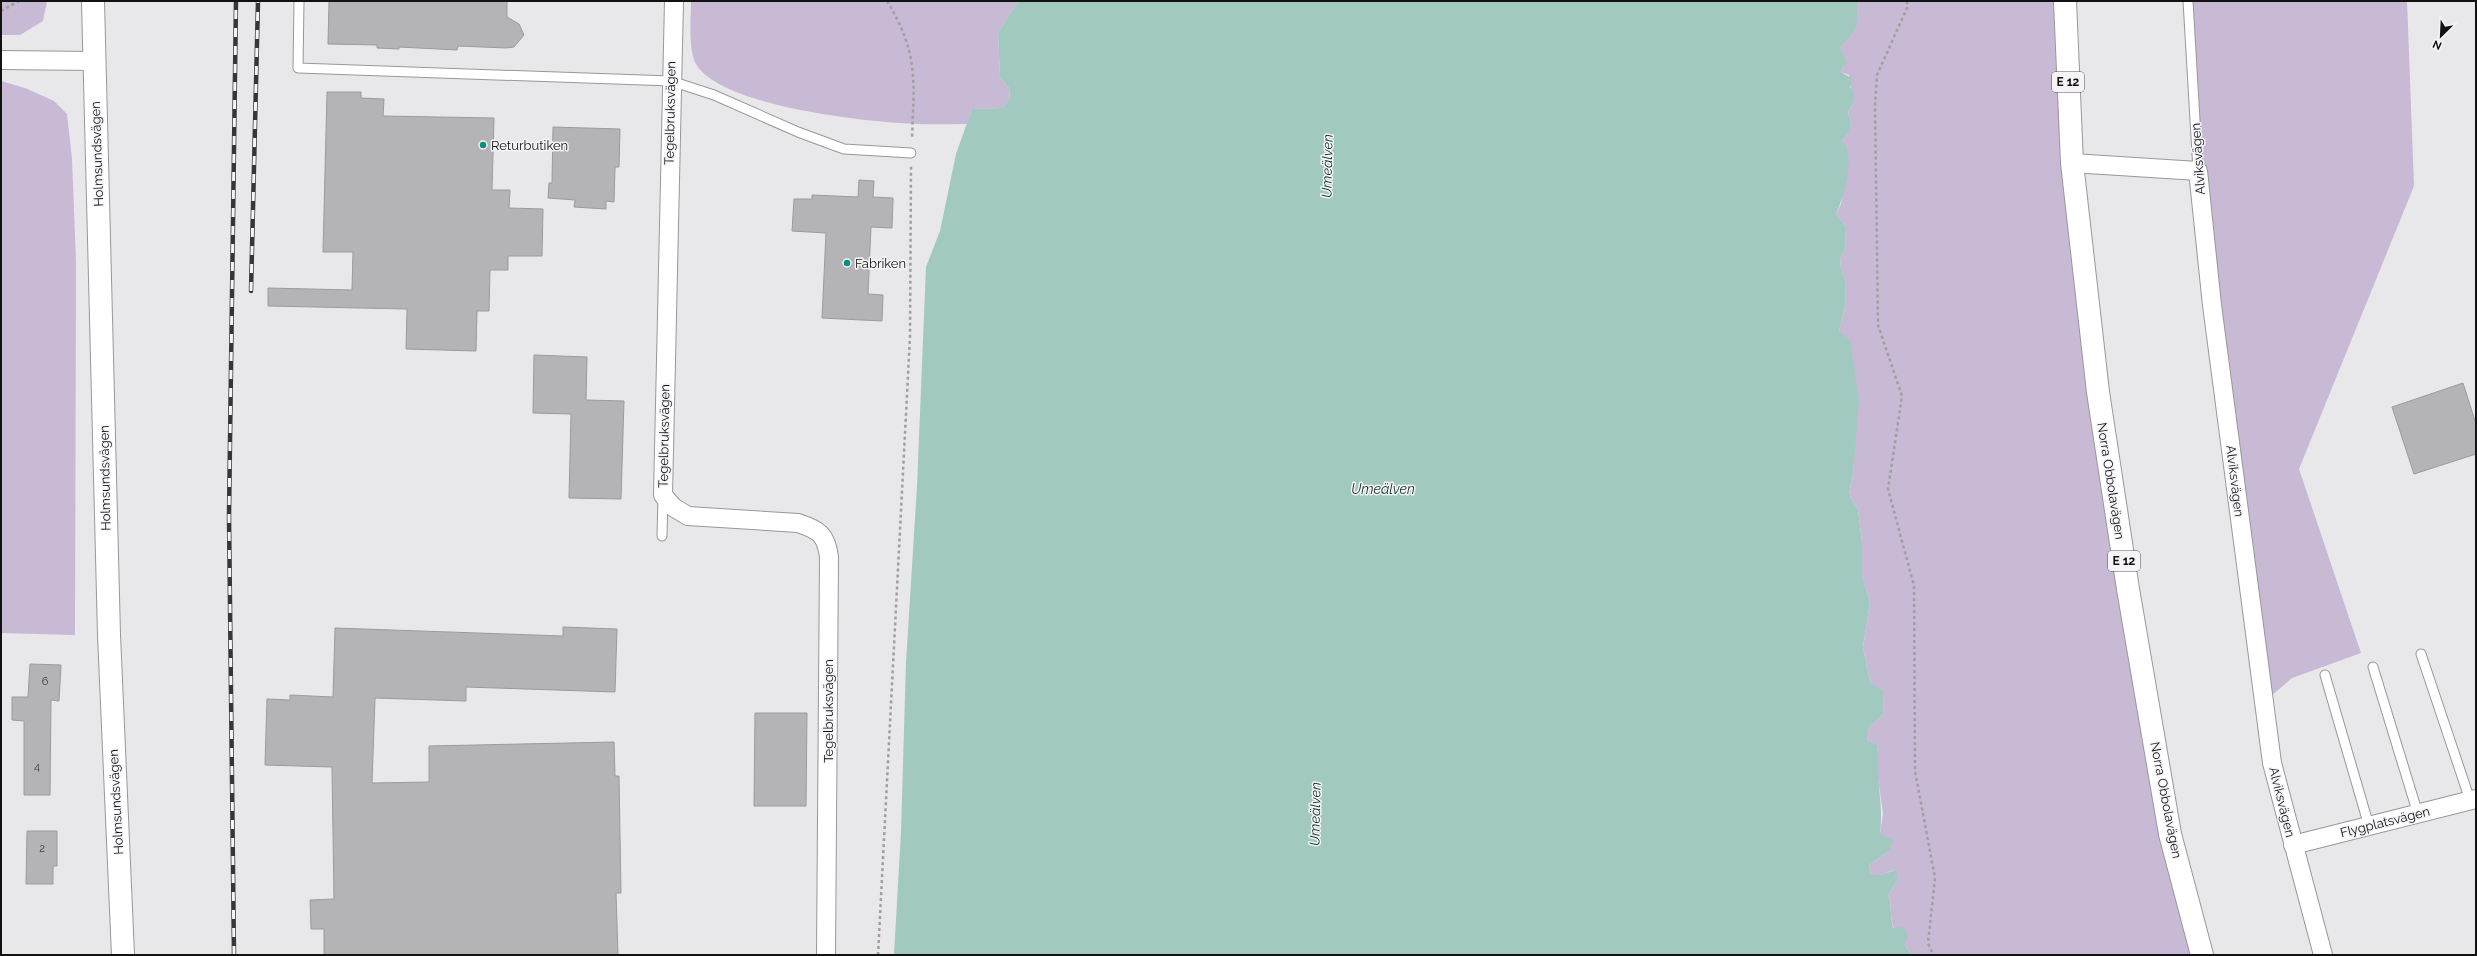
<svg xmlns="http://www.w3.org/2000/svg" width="2477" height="956" font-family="Raleway,sans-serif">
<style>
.green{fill:#c8b9d5}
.water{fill:#a1c9bf}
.building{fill:#b4b3b6;stroke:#9c9a9d}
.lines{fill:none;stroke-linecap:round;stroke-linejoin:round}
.service-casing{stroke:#99979a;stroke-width:11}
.minor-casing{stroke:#99979a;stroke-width:20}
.secondary-casing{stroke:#99979a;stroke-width:24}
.trunk-casing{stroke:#99979a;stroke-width:24}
.path{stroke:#9f9fa1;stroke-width:2.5;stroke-dasharray:3 3;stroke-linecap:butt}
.service{stroke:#fff;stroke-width:9}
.minor{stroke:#fff;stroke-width:18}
.secondary{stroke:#fff;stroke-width:22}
.trunk{stroke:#fff;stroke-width:22}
.rail-casing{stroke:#363637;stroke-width:4.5}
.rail{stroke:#f6f4f7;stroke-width:3;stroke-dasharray:9;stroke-linecap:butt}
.poi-dot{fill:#07917c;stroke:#f6f4f7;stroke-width:1.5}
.labels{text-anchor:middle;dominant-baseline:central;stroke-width:3;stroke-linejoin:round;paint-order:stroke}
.number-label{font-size:11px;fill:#3a3a3c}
.shield{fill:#f6f4f7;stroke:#565657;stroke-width:1}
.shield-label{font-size:12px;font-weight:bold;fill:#121213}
.street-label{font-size:13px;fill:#121213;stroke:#f6f4f7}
.poi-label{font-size:13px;fill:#121213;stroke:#f6f4f7;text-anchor:start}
.water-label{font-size:14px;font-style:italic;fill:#0d332b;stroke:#f6f4f7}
</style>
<rect width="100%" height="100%" fill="#e8e7ea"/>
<g class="green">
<polygon points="1,1 47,1 43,21 20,35 1,35"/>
<path d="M 691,1 L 1018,1 L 998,33 L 1000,77 L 1009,88 L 1010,98 L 1002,108 L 972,109 L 967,124 C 945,124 922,125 900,123 C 855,120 720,105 696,64 C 688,50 691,18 691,1 Z"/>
<path d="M 1857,1 L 2065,1 L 2098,392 L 2202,955 L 1912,955 C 1906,946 1896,936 1893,926 C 1890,915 1892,905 1888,895 L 1898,879 L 1894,870 L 1881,875 L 1871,875 L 1869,865 L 1889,851 L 1880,834 L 1883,814 L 1876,764 L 1878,745 L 1867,740 L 1869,727 L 1884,714 L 1883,692 L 1870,682 L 1863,647 L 1870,602 L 1862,576 L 1862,542 L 1858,510 L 1849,494 L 1853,473 L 1855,440 L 1839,331 L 1845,306 L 1846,283 L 1841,269 L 1840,259 L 1845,248 L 1846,227 L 1836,214 L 1841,204 L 1848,160 L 1841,142 L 1849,130 L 1851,124 L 1848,112 L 1853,103 L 1849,75 L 1841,72 L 1843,66 L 1839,48 L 1844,43 Z"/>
<polygon points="2188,1 2407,1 2414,186 2299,469 2361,653 2292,678 2264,702 2212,305"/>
<polygon points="1,81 25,88 54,101 67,114 72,159 76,261 75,635 1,633"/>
</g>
<path class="water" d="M 1018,1 L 1857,1 L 1857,22 L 1855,30 L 1840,48 L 1847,62 L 1843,66 L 1841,72 L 1853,79 L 1850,87 L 1854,92 L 1853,103 L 1848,112 L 1851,124 L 1849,131 L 1841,142 L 1845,144 C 1854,163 1844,196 1836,214 L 1846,227 L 1845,248 L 1840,259 L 1841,269 L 1846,283 L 1845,306 L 1839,331 L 1850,340 L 1859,400 L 1853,473 L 1849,494 L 1858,510 L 1862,542 L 1862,576 L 1870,602 L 1863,647 L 1870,682 L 1883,691 L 1884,714 L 1869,727 L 1867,740 L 1878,745 C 1875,776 1884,804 1880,834 L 1893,840 L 1889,851 L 1869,865 L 1871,875 L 1881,875 L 1895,870 L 1898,879 L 1888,895 C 1892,906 1890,916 1893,928 L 1904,927 L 1908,937 L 1904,944 L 1912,955 L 894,955 L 901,832 L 906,663 L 917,486 L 926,267 L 940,231 L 956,154 L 972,109 L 1002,108 L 1010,98 L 1009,88 L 1000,77 L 998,33 Z"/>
<g class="building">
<polygon points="329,1 507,1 507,17 519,24 524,35 514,47 506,48 458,46 457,50 399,47 399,49 377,48 377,45 328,44"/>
<polygon points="327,92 361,92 361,98 384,99 383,116 494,118 492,190 510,190 509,208 543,209 542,256 508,256 508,270 490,270 489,311 477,311 476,351 406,349 407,309 268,306 268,288 352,290 353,252 323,252"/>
<polygon points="553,127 620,129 619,167 615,167 614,202 606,201 606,209 574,207 575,200 548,198 549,183 552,183"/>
<polygon points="859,180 874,181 873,197 893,198 892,228 871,227 868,294 883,295 882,321 822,318 826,233 792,231 794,199 812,199 812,195 858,197"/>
<polygon points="534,355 587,357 586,400 624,401 621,499 569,498 571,414 533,413"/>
<polygon points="2463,383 2476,424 2476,454 2414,474 2392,407"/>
<polygon points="563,627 617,629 615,692 466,687 466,701 375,698 372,783 429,782 429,746 614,742 615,776 619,776 621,893 616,893 618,955 324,955 324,929 311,929 310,900 334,899 332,767 265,765 267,699 290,700 290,695 333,697 335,628 563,636"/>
<polygon points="30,664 61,665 59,701 51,700 50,795 24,795 24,721 12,720 12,697 28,697"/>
<polygon points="755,713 807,713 806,806 754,806"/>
<polygon points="27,831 57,831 57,866 53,866 53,884 26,884"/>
</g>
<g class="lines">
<g class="service-casing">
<g id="service">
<polyline points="299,1 298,68 671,81 714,95 798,132 844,149 911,153"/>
<polyline points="2188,1 2198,171"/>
<polyline points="662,536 663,498"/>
<polyline points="2421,654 2470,800"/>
<polyline points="2373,667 2418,814"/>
<polyline points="2325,675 2369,826"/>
</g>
</g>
<g class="minor-casing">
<g id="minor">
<path d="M 674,1 L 663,495 L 673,507 L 688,516 L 798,523 C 819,530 826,534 829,557 L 826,955"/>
<polyline points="1,60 93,61"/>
<polyline points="2072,163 2198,171 2212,305 2272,763 2323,955"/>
<polyline points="2293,845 2476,799"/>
</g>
</g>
<g class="secondary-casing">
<polyline id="secondary" points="93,1 109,635 123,955"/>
</g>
<g class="trunk-casing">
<polyline id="trunk" points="2065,1 2072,163 2098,392 2128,589 2170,834 2202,955"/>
</g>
<g class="path">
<path d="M 887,1 C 919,54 914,81 912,139"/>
<polyline points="1907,1 1907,8 1877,75 1875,106 1878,325 1902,396 1888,489 1914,586 1915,771 1935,878 1928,943 1933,955"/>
<polyline points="1,11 19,1"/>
<polyline points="878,955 910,337 911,166"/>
</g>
<use href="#service" class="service"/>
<use href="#minor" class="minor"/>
<use href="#secondary" class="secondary"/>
<use href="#trunk" class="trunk"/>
<g class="rail-casing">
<g id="rail">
<polyline points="251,291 258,1"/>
<polyline points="234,955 229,516 236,1"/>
</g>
</g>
<use href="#rail" class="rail"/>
</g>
<g class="poi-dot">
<circle cx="483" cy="145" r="4"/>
<circle cx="847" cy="263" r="4"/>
</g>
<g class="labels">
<g class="number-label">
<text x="45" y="681">6</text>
<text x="37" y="766">4</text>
<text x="42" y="848">2</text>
</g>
<g class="shield">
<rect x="2052" y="72" width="32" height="20" rx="3"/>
<rect x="2108" y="551" width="32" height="20" rx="3"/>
</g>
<g class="shield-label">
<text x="2068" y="82">E 12</text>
<text x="2124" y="561">E 12</text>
</g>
<g class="street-label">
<text transform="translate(670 113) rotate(-89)">Tegelbruksvägen</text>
<text transform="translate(97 154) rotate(-92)">Holmsundsvägen</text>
<text transform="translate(2198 159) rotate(-94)">Alviksvägen</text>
<text transform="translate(664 436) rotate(-89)">Tegelbruksvägen</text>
<text transform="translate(105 478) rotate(-91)">Holmsundsvägen</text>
<text transform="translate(2111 481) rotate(81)">Norra Obbolavägen</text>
<text transform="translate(2235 481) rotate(83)">Alviksvägen</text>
<text transform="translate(828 711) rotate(-90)">Tegelbruksvägen</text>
<text transform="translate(2166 800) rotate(79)">Norra Obbolavägen</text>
<text transform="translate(116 802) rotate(-93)">Holmsundsvägen</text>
<text transform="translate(2282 802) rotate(76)">Alviksvägen</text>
<text transform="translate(2385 822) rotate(-14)">Flygplatsvägen</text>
</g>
<g class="poi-label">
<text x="491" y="145">Returbutiken</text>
<text x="855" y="263">Fabriken</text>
</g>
<g class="water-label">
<text transform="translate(1327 166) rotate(-89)">Umeälven</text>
<text x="1383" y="489">Umeälven</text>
<text transform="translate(1315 814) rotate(-89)">Umeälven</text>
</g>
</g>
<rect width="2477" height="956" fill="none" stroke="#121213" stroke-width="4"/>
<g transform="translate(2441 36) rotate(204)" stroke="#f6f4f7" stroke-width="3" paint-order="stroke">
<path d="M0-3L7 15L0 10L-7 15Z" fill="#121213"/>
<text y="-6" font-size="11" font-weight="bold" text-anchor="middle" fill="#121213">N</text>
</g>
</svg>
